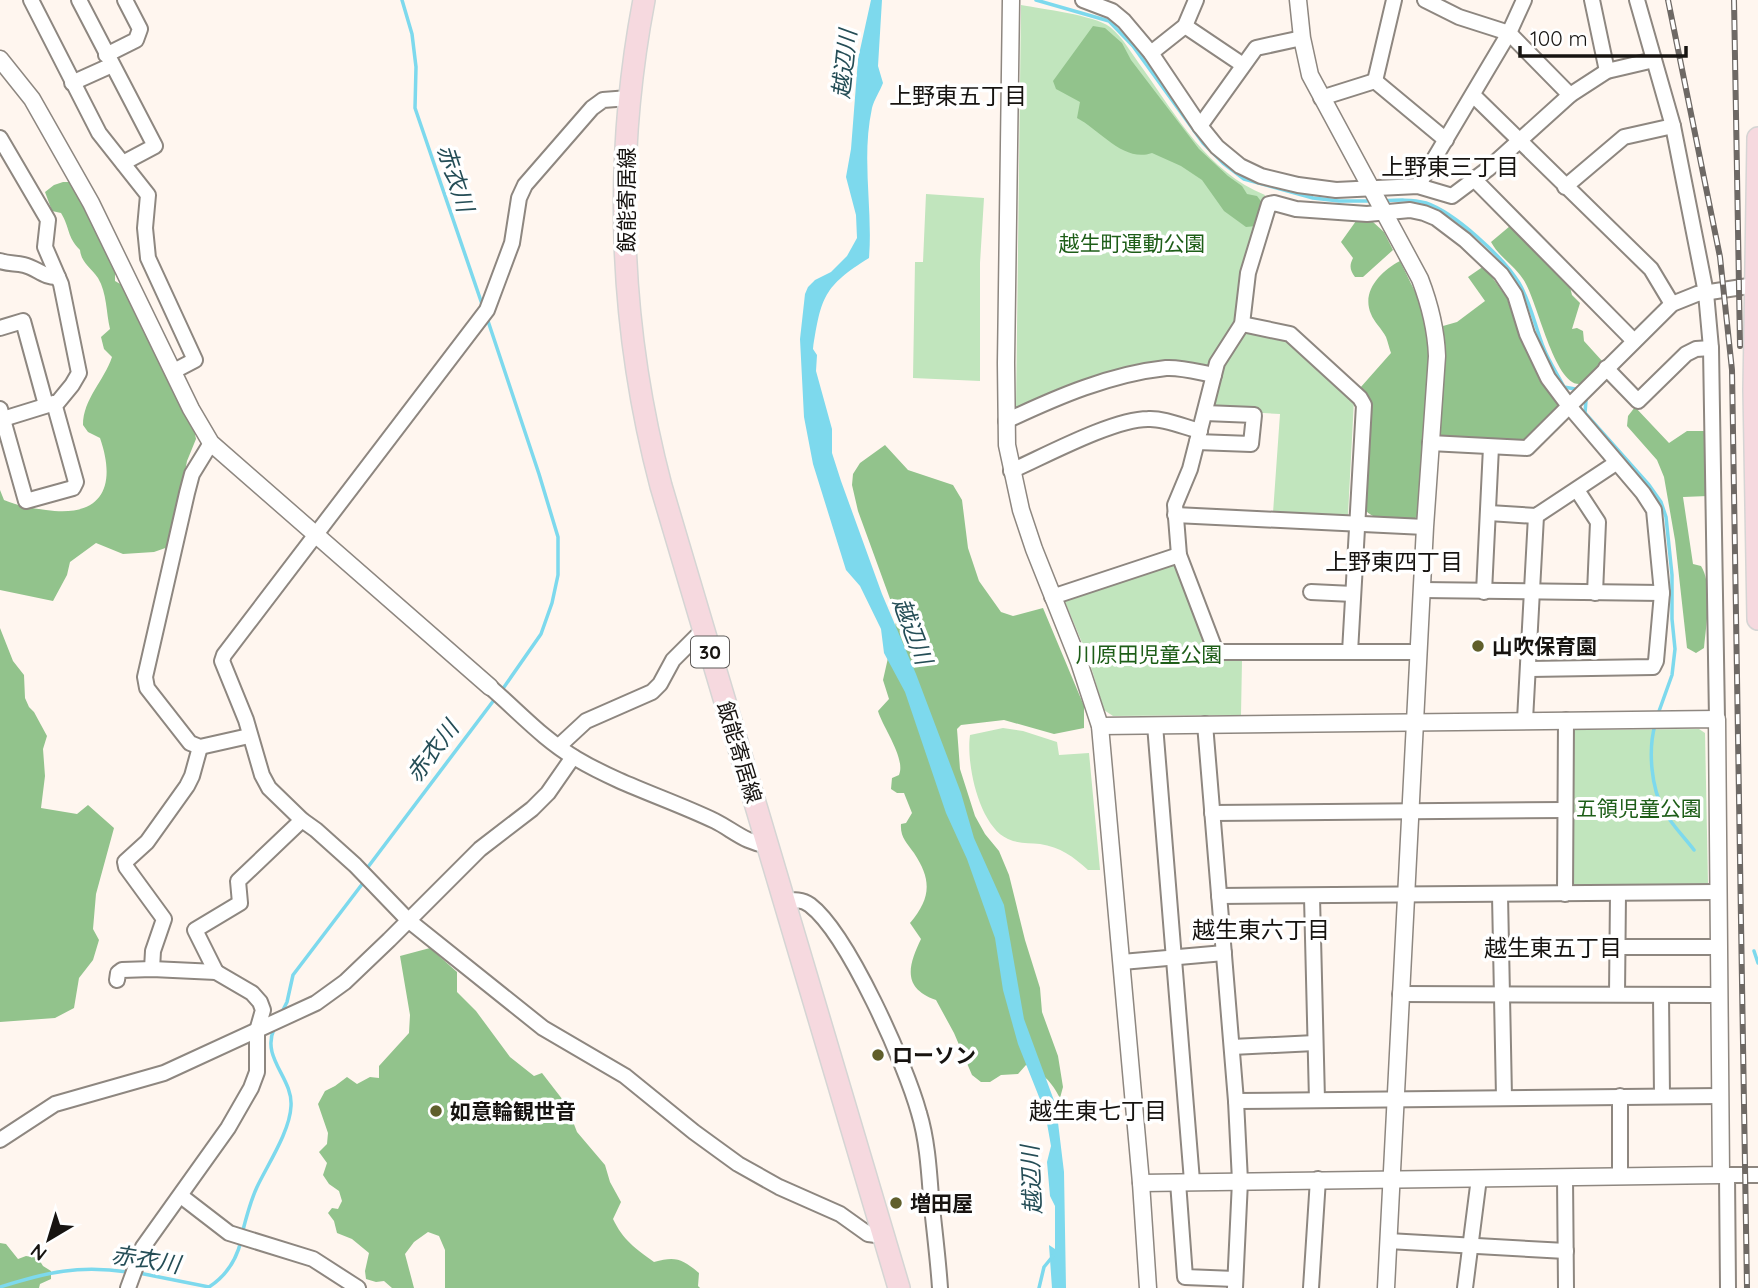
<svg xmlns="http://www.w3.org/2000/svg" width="1758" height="1288" font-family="Quicksand,'Noto Sans JP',sans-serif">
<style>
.green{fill:#c1e5bd}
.forest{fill:#92c38c}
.water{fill:#7dd9ed}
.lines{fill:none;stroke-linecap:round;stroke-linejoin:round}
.stream{stroke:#7dd9ed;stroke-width:3.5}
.minor-casing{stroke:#8e8780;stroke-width:18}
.tertiary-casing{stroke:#8e8780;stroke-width:19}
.primary-casing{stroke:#d5d5d4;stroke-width:24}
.minor{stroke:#fff;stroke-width:14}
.tertiary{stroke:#fff;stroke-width:16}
.primary{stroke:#f6d9df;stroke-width:21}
.rail-casing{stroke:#6e6965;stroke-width:6}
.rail{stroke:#fff;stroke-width:3.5;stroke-dasharray:10;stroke-linecap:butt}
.poi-dot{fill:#605f2c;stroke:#fff;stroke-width:2.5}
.labels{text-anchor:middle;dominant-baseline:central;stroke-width:7;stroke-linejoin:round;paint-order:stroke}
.shield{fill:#fff;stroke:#5d5a58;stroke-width:2}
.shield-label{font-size:19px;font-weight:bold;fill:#171411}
.street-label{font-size:21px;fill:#171411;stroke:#fff}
.park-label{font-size:21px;fill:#1e5e18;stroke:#fff}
.poi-label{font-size:21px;font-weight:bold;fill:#171411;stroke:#fff;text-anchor:start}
.water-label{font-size:23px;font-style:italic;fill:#244d56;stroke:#fff}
.neighbourhood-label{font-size:23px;fill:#171411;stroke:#fff}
</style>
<rect width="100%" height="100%" fill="#fff6ef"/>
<g class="green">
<path d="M 1021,5 C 1042,9 1094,15 1110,27 C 1123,37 1133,56 1143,69 C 1177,117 1208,172 1265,195 L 1251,239 L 1237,324 L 1213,366 L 1208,367 L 1184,363 L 1016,410 Z"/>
<polygon points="926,194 984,198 980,263 980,381 913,378 915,262 923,262"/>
<polygon points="1247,330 1285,337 1354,400 1348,515 1345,518 1273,513 1280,414 1213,410 1212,404 1223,362"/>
<polygon points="1172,562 1177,565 1213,657 1242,660 1241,715 1113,716 1104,710 1088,657 1065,602 1069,597"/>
<path d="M 1003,728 L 1023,731 L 1057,742 L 1059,755 L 1089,753 L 1100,870 L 1088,870 C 1074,857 1060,847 1040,844 C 1029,843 1019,844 1008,839 C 979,826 966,764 970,735 Z"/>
<polygon points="1699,729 1705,733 1708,883 1704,887 1575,888 1572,885 1571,734 1573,730"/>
</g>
<g class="forest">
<path d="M 1093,26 L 1105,28 L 1122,43 L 1131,60 L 1199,149 L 1228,176 L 1242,186 L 1247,194 L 1257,196 L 1263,204 L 1256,226 L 1246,227 L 1224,211 L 1202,180 L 1181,166 L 1152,153 C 1124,163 1100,130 1077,118 L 1080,102 L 1056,89 L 1053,81 Z"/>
<path d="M 63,182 L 73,182 L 115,269 L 115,281 L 122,285 L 193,424 L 196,439 L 187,461 L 171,546 L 154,552 L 123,554 L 96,543 L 70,562 L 67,575 L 53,601 L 0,590 L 0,490 L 4,500 C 18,506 31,508 46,510 C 102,518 117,487 100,438 L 88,432 L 83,425 C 83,399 104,381 112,357 L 104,349 L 101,337 L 110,329 C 106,312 107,293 98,278 C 91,268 81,262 80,250 C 67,237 70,228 61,213 L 52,211 L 45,192 L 54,185 Z"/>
<path d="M 1356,221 L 1373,222 L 1384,232 L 1393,250 L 1363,277 L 1355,277 C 1350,270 1349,266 1353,258 L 1341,242 Z"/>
<path d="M 1510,226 L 1560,274 L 1570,287 L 1572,295 L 1580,303 L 1572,329 L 1577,328 L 1583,331 L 1584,341 L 1603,362 C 1597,369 1589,384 1580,384 C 1554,386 1537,298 1523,279 C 1514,265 1499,257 1491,242 Z"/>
<path d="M 1400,261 L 1421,304 L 1429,351 L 1418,516 L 1411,521 C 1394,520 1371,523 1362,505 L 1366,394 L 1360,388 L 1391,353 C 1389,348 1388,342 1386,337 C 1382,329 1374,322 1371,314 C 1361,291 1381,271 1400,261 Z"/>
<polygon points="1484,266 1507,298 1516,326 1540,381 1561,403 1559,410 1529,441 1443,440 1438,434 1445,350 1443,326 1457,322 1485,301 1468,277"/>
<path d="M 1635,407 L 1669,443 L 1687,431 L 1705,431 L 1708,496 L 1683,497 L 1693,564 L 1701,566 C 1713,584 1706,626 1704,648 L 1696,653 L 1687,648 L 1675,540 L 1664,477 L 1657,460 L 1627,426 L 1628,416 Z"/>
<path d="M 885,445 L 908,470 L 953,485 L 962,500 L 968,548 L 979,581 L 1001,612 L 1013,616 L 1043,608 L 1084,706 L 1084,728 L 1054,734 L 1004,720 L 961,725 L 957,729 L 960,769 L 975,816 L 985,834 L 999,851 L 1009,875 L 1025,940 L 1040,988 L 1042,1012 L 1058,1056 L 1063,1087 L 1060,1098 C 1051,1081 1043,1073 1026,1065 L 1018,1074 L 1001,1075 L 990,1082 L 981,1082 L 972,1075 L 954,1033 L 936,1000 C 902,988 908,966 921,939 L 910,923 C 931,898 932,880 914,853 C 907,843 900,837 901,824 L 906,823 L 912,813 L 904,793 L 897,793 L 891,789 L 892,778 L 899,775 C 906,758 883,728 878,711 L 889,699 L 883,680 L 897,618 L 858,511 L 852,485 L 853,474 L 860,463 Z"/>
<polygon points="0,628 13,661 24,675 25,698 29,707 34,712 47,736 43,749 45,776 41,808 77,814 88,805 114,828 96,894 93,929 99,940 93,960 79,978 74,1008 55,1018 0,1022"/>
<path d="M 430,948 L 457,972 L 457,992 L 476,1011 L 510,1057 L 534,1076 L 542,1073 L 566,1104 L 577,1132 L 605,1165 L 610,1182 L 621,1202 L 613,1219 C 623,1240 636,1249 654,1262 C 676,1256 682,1259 699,1273 L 698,1286 L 700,1288 L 445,1288 L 445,1250 L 439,1236 L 428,1232 L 414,1242 L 405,1254 L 414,1288 L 392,1288 L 384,1281 L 376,1282 L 366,1279 L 365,1271 L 369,1253 L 352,1239 L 337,1233 L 334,1221 L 328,1213 L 332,1208 L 338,1209 L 342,1201 L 339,1191 L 329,1184 L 323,1175 L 327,1163 L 319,1152 L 327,1144 L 328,1133 L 318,1104 L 325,1091 L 335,1086 L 347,1077 L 357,1084 L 370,1077 L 379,1078 L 379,1066 L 409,1033 L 410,1015 L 400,956 Z"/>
<polygon points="0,1243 6,1244 18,1259 26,1256 38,1258 43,1266 51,1271 51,1279 40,1284 39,1288 0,1288"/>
</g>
<path class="water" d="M 871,0 L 882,0 L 878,66 L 883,83 C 880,91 874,100 872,108 C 861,159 873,208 869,258 C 824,286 821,297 813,349 L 817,355 L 816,371 L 832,429 L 832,453 L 841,481 L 882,594 L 916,674 L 961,793 L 974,838 L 1004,905 L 1024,1019 L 1056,1106 L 1064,1172 L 1066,1288 L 1052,1288 L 1049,1245 L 1055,1249 L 1055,1206 L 1050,1196 L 1047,1162 L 1051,1146 L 1045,1112 L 1018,1044 L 1003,990 L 995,938 L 967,859 L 946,813 L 905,692 L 884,653 L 881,629 L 860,586 L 846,570 L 813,464 L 804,417 L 800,339 L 805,294 L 808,287 L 815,280 L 831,272 L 847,256 L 857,238 L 856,215 L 846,177 L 851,149 L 858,59 Z"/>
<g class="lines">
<g class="stream">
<polyline points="402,0 412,34 416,67 415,108 483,307"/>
<polyline points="1036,0 1109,21 1133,46 1203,143 1223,163 1244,179 1313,198 1339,201 1372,201"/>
<path d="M 1383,201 C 1397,200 1412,199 1426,203 C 1455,213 1503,257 1519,283 C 1531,303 1535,327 1544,349 C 1549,362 1558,375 1564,387 L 1575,389 L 1578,392"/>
<polyline points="487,318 539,474 558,537 558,575 552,603 541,634 502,690"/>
<polyline points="1583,397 1586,400 1585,413 1649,485 1661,502 1666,517 1672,575 1672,619 1675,649 1672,675 1658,714"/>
<path d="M 1655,725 C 1648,750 1651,788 1664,811 C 1672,825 1684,837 1694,850"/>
<polyline points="365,871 497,696"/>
<polyline points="1754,951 1758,963"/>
<polyline points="282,1012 287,1002 293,975 363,883 361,878"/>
<path d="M 242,1234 C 246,1218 250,1202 257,1187 C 268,1164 290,1131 291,1106 C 293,1078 261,1058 274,1029"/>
<path d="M 139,1273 L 209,1287 C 226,1276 236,1261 241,1241"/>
<path d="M 0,1287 C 48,1272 78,1265 128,1272"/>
<polyline points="1039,1288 1044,1267 1053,1256"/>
</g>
<g class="minor-casing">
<g id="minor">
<polyline points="31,0 99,133 148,195 145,228 148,258 195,360 174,371"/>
<polyline points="79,0 155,146 123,163"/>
<polyline points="1083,0 1112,11 1124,21 1151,53 1200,126 1217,147 1240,166 1261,176 1298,185 1336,190 1418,186 1452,196 1488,169 1570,95 1607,71 1654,60"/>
<polyline points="1425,0 1459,17 1509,33 1570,95"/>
<polyline points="1592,0 1607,71"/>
<polyline points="1637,0 1673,126 1706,293 1711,348 1717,719"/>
<polyline points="1185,26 1243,65"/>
<polyline points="1151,53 1185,26 1196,0"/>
<polyline points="106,55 136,40 140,29 125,0"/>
<polyline points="1375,81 1446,140"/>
<polyline points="1375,81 1394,0"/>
<polyline points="72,83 112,65"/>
<polyline points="1473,95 1651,269 1672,304"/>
<polyline points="629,98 603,100 592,108 525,185 519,198 512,243 487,310 224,655 222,661 246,720 262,775 269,788 302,820 316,830 355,865 408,920 543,1028 625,1076 694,1132 738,1164 779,1187 840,1214 868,1234 884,1236"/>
<polyline points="1321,98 1375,81"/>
<polyline points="1200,126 1256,48 1302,38"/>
<polyline points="0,138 48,220 45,247 61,284 79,373 72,385 58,402 3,419"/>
<polyline points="1474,179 1634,341"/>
<polyline points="1418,186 1509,33 1524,0"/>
<polyline points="1565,187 1624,137 1673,126"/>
<path d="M 0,261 C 9,264 15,263 24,265 C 37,268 44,278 58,277"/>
<polyline points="1242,324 1290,334 1360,398 1364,405 1350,652"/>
<polyline points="0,328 23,321 46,405"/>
<polyline points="1606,368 1638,401 1686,354 1696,349 1711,348"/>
<polyline points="0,409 26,501 73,488 76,482 54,403"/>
<path d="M 1006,421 C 1057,397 1110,374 1166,368 C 1181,367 1198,372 1214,375"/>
<polyline points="1197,442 1251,444 1254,415 1205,413"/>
<polyline points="211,443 192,474 187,493 145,677 147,688 190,743 200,747 249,736"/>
<polyline points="1430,443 1527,448 1672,304 1697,294 1755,285"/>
<path d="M 1011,471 C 1045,456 1113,419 1148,419 C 1164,418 1184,427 1200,431"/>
<polyline points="1577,490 1598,522 1595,593"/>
<polyline points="1489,513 1536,516 1616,463"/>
<polyline points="1175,515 1425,527"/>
<polyline points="1422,590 1662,593"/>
<polyline points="1311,592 1353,594"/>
<polyline points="1484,592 1491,447"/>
<polyline points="1052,597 1179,555"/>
<polyline points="1419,652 1216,652 1179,555 1175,505 1190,469 1217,363 1242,324 1248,273 1269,204 1274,203 1296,209 1367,214 1410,210 1424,213 1436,218 1465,240 1501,274 1515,295 1527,334 1548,378 1569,406 1643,493 1654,510 1662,593 1656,661 1653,667 1530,669"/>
<path d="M 490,687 C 518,711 545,741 577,759 C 621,785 669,799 715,821 C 733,830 747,844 768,845"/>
<polyline points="1525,720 1536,516"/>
<polyline points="1205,724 1236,1101 1240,1181 1235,1288"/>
<polyline points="1155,725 1192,1181"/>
<polyline points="559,746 586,721 652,692 660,684 673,660 704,629"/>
<polyline points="1212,813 1565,810"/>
<polyline points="1565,894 1566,720"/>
<polyline points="1500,895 1504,1097"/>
<polyline points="1219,896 1717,892"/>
<polyline points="1312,897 1317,1100"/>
<path d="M 785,901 C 794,900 802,899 810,905 C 848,934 906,1065 919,1113 C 927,1139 929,1170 931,1197 C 934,1228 938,1258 940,1288"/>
<polyline points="1618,947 1718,947"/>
<polyline points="1122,962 1224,953"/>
<polyline points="152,969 153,951 164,919 126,867 125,862 147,842 187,786 192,776 200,747"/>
<polyline points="216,972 195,930 240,903 238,881 302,820"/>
<polyline points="117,980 118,973 122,970 152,969 216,972 252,993 260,1002 263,1010 257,1031 257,1072 251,1088 228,1128 143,1247 128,1288"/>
<polyline points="1400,994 1719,995"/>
<polyline points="1617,994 1618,894"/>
<polyline points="1661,995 1662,1096"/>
<polyline points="1232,1047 1315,1043"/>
<polyline points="1620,1096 1620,1176"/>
<polyline points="1236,1101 1720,1096"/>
<polyline points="0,1140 55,1104 164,1073 316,1003 345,982 389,940 480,849 532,809 548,793 573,757"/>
<polyline points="1721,1175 1758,1175"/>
<polyline points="1727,1175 1728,1288"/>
<polyline points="1565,1177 1566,1288"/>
<polyline points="1178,1182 1185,1277 1235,1279"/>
<polyline points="181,1196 229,1233 313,1259 358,1288"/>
<polyline points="1388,1241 1566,1251"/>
<polyline points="1311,1288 1318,1179"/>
<polyline points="1465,1288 1479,1178"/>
</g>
</g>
<g class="tertiary-casing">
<g id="tertiary">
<polyline points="1011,0 1006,363 1007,445 1021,510 1034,549 1079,662 1100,726 1141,1183 1148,1288"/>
<path d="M 1298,0 L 1302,38 L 1310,75 L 1420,279 C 1430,305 1436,328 1437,356 L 1425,527 L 1386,1288"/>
<polyline points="0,59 32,99 91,203 191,409 211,443 490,687"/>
<polyline points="1100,726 1717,719 1721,1175 1141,1183"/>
</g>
</g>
<g class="primary-casing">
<g id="primary">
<path d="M 644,0 C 613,162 619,327 661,486 L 899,1288"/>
<polyline points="1758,138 1754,390 1758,619"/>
</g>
</g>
<use href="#minor" class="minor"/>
<use href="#tertiary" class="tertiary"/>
<use href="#primary" class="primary"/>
<g class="rail-casing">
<g id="rail">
<polyline points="1668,0 1720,257 1732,370 1747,1288"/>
<polyline points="1734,0 1740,346"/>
</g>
</g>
<use href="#rail" class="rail"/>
</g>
<g class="poi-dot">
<circle cx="1478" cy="646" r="7"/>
<circle cx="878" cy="1055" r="7"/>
<circle cx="436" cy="1111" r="7"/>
<circle cx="896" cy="1203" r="7"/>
</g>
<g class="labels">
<rect class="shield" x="691" y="636.5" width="38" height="31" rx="5"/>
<g class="shield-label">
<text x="710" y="652">30</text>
</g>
<g class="street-label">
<text transform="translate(626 200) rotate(-90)">飯能寄居線</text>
<text transform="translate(740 752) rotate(73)">飯能寄居線</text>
</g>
<g class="park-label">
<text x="1132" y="243">越生町運動公園</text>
<text x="1149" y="654">川原田児童公園</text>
<text x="1639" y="808">五領児童公園</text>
</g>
<g class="poi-label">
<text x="1492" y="646">山吹保育園</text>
<text x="892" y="1055">ローソン</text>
<text x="450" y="1111">如意輪観世音</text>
<text x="910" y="1203">増田屋</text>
</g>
<g class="water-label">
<text transform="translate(844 64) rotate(-84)">越辺川</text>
<text transform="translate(456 178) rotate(72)">赤衣川</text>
<text transform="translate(913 631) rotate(69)">越辺川</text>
<text transform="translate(432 751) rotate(-53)">赤衣川</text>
<text transform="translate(1031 1180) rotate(-93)">越辺川</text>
<text transform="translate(146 1259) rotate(9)">赤衣川</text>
</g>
<g class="neighbourhood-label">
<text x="958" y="95">上野東五丁目</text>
<text x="1450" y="166">上野東三丁目</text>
<text x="1394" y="561">上野東四丁目</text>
<text x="1261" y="929">越生東六丁目</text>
<text x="1553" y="947">越生東五丁目</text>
<text x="1098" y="1110">越生東七丁目</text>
</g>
</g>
<g transform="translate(49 1239) rotate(218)" stroke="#ffffff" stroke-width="5" paint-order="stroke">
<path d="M0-5L12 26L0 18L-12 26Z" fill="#171411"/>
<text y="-10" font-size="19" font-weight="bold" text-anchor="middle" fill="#171411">N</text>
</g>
<path d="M1520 46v10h166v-10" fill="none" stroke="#171411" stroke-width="3.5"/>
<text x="1530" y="46" font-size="21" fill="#171411" stroke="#ffffff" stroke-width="5" paint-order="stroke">100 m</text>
</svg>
